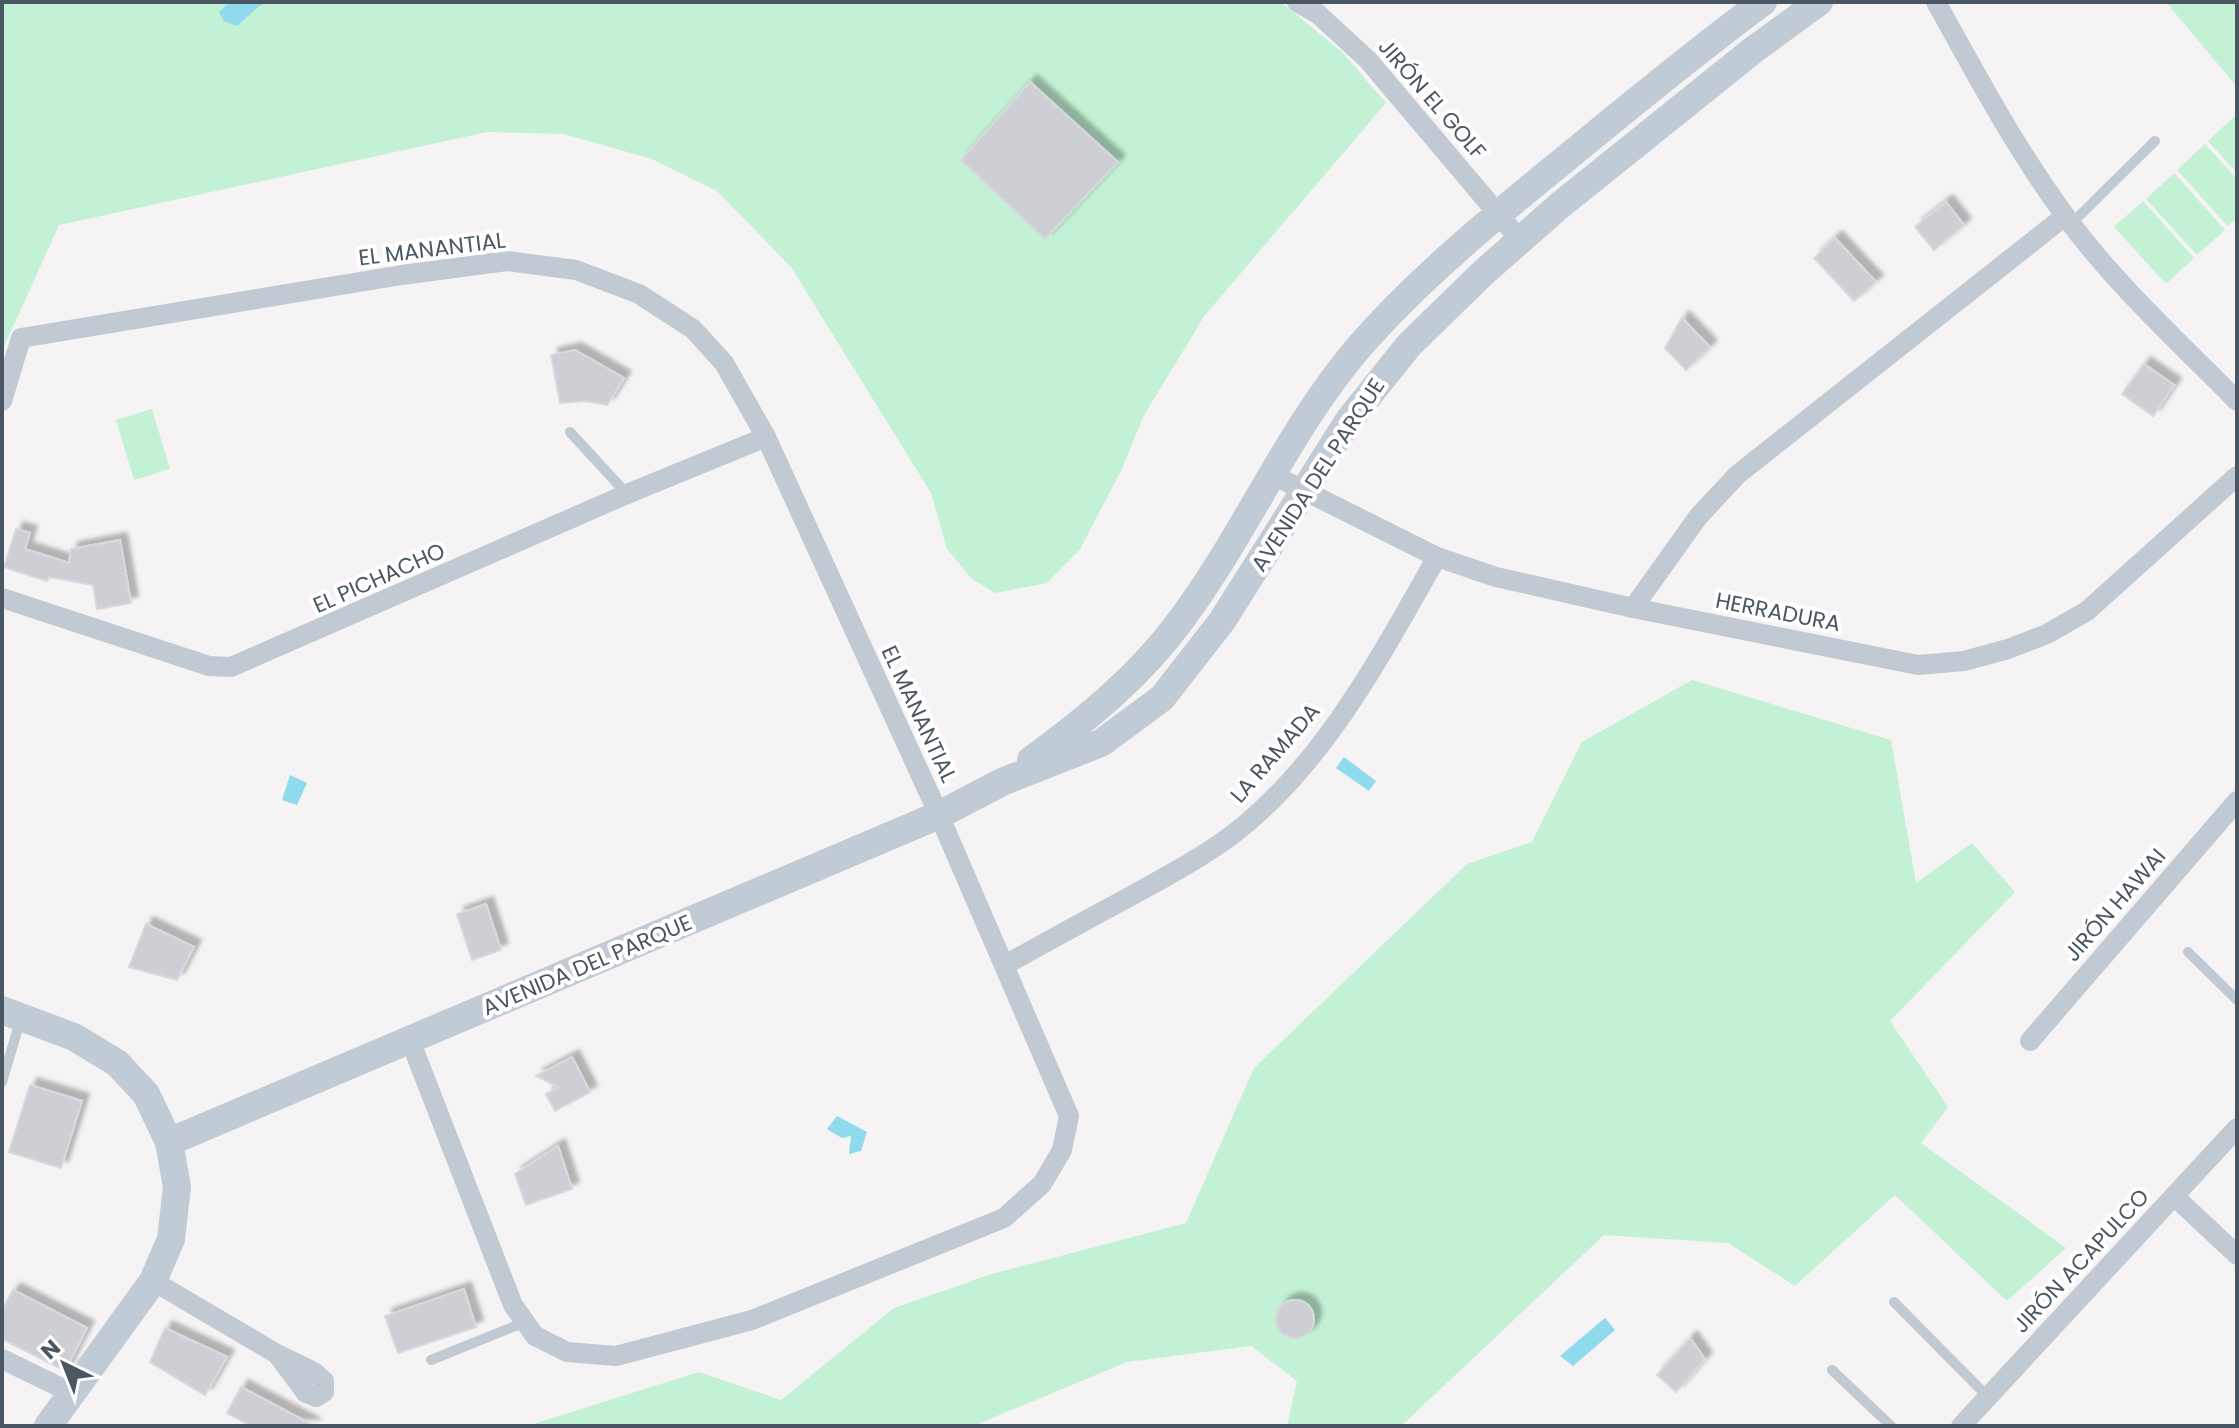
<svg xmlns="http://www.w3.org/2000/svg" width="2239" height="1428" font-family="Poppins,sans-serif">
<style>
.green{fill:#c3f1d5}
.water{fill:#90daee}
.building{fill:#cdcfd5;stroke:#d7d9de;stroke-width:2;filter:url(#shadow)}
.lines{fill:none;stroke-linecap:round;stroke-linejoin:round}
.lane{stroke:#c1cad2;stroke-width:10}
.street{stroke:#c1cad2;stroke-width:20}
.secondary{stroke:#c1cbd6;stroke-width:28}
.labels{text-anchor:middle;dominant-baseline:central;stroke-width:8;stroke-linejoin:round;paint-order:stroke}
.street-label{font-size:22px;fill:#4a5661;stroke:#fff}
</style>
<defs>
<filter id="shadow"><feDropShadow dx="7" dy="-7" stdDeviation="2" flood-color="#0004"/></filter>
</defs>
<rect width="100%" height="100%" fill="#f5f3f3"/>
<g class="green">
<polygon points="2,2 1281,2 1342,52 1386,103 1205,315 1144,415 1121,471 1080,549 1047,583 995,593 972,579 947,549 931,493 791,267 717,191 652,159 564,134 487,132 59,225 2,351"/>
<polygon points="2166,2 2237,2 2237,87"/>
<polygon points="2236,115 2237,116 2237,173 2208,141"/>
<polygon points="2205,144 2237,179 2237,218 2228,226 2177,170"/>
<polygon points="2174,173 2225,230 2197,255 2146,199"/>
<polygon points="2143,201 2194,258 2166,284 2114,227"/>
<polygon points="152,409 170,469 134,480 116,420"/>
<polygon points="1692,680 1891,740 1916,883 1972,843 2015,892 1890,1021 1948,1107 1921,1143 2066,1248 2007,1301 1895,1195 1795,1286 1728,1243 1604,1235 1401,1426 1287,1426 1297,1381 1251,1346 1127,1362 973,1426 527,1426 699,1372 781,1400 894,1308 992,1274 1186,1223 1254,1068 1467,864 1532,842 1582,742"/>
</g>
<g class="water">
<polygon points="230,2 267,2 258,7 237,26 224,21 219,12"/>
<polygon points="1344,757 1376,781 1369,791 1336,768"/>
<polygon points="290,775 307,783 297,805 282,800"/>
<polygon points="837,1116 867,1132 861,1151 849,1154 851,1136 842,1138 827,1129"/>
<polygon points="1605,1318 1615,1330 1573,1366 1560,1356"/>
</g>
<g class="building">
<polygon points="1030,82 1118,162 1045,239 961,160"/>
<polygon points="1946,202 1964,225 1934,250 1915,227"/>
<polygon points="1835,238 1876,282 1854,301 1814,258"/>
<polygon points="1682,318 1710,347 1686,370 1665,348"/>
<polygon points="575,350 624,378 607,405 585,401 560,403 551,355"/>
<polygon points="2144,364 2174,385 2153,416 2122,394"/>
<polygon points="16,529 30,533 25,549 69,563 71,549 120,540 131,603 97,609 93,585 49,577 47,581 4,567"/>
<polygon points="486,904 501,950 472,960 457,914"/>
<polygon points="146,924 194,947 177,980 129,967"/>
<polygon points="572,1057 590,1092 555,1111 546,1094 559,1087 536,1076"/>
<polygon points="30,1085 82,1101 61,1168 9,1152"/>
<polygon points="558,1146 572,1189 526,1205 515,1174"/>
<polygon points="464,1289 476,1327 398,1353 385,1316"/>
<polygon points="13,1290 87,1328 65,1371 2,1339 2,1310"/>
<circle cx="1295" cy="1319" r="19"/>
<polygon points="165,1328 227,1357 205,1395 150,1362"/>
<polygon points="1690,1338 1705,1359 1676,1392 1657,1375"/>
<polygon points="241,1387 314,1426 251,1426 227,1413"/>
</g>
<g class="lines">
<g class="lane">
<polyline points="2071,224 2155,141"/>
<polyline points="570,432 627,494"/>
<polyline points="2188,952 2237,1000"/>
<polyline points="2,1082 21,1018"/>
<polyline points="1894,1302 1988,1397"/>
<polyline points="431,1360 525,1322"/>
<polyline points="1832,1370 1891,1426"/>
</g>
<g class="street">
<polyline points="1297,2 1318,14 1368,60 1520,240"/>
<path d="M 1936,2 C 1977,76 2016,149 2066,217 C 2115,284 2179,342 2237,401"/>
<polyline points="2,401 21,338 402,275 507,261 576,270 639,294 693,329 724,363 766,437 939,815 1069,1116 1062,1150 1042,1184 1004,1218 752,1320 616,1356 567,1352 535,1336 513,1305 410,1040"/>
<polyline points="1273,475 1437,557 1496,577 1633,608 1918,665 1964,661 2008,649 2047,634 2087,611 2237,476"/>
<polyline points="2,598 209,666 231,667 627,494 766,437"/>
<polyline points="1633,608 1698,517 1737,475 2065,216"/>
<path d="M 1005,965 C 1048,941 1090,918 1133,895 C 1167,876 1201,858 1232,835 C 1324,765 1381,655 1437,557"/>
<polyline points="2030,1041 2237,801"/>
<polyline points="2174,1196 2237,1255"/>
<polyline points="153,1281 277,1354 314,1372 324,1381 324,1392 316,1397 306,1393 277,1354"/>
<polyline points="2,1359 72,1393"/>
<polyline points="1961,1426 2237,1128"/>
</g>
<g class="secondary">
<path d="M 1031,760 C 1086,720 1141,675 1181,620 C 1246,533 1288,430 1359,347 C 1420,277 1493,218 1564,160 C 1630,106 1695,52 1763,2"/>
<polyline points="2,1010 74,1037 117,1063 146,1094 169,1142 177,1187 171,1239 153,1281 48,1426"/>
<polyline points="169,1142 939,815 1002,782 1101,743 1162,698 1222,621 1349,420 1409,345 1484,272 1559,206 1752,51 1819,2"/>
</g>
</g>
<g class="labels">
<g class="street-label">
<text transform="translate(1432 99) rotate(49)">JIRÓN EL GOLF</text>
<text transform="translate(432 249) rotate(-7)">EL MANANTIAL</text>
<text transform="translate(1318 475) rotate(-57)">AVENIDA DEL PARQUE</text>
<text transform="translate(379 578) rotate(-24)">EL PICHACHO</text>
<text transform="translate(1778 612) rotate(11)">HERRADURA</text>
<text transform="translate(919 714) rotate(65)">EL MANANTIAL</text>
<text transform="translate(1275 753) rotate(-49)">LA RAMADA</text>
<text transform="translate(2115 905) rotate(-49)">JIRÓN HAWAI</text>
<text transform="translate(587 965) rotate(-23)">AVENIDA DEL PARQUE</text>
<text transform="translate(2081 1261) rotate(-47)">JIRÓN ACAPULCO</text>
</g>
</g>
<rect width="2239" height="1428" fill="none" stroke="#4a5661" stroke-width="8"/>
<g transform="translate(64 1364) rotate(317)" stroke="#ffffff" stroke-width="6" paint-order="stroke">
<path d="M0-6L14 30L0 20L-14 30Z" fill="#4a5661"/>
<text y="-12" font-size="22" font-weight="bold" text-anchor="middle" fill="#4a5661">N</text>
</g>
</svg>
